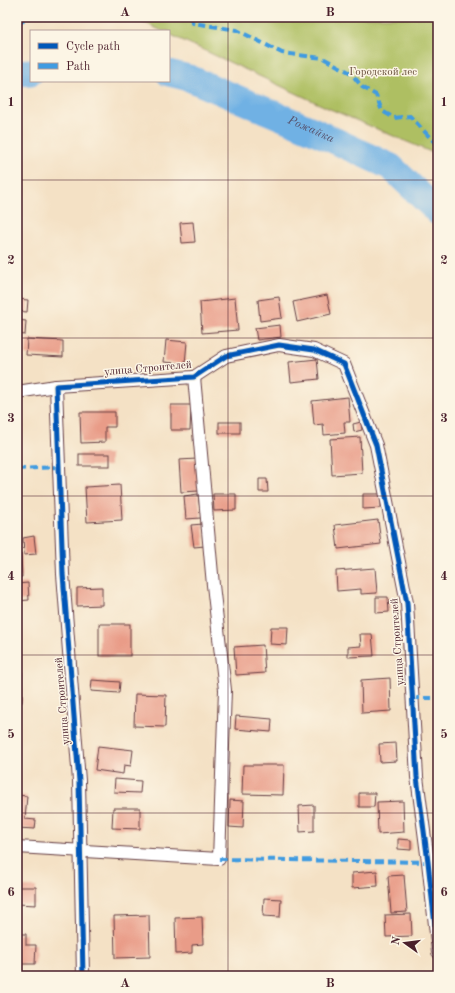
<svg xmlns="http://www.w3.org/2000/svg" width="455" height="993" font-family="'Old Standard TT',serif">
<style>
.green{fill:#aebf62;stroke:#7c6f46}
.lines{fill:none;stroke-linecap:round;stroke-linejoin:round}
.river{stroke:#70b1e4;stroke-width:27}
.building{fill:#e99c88}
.minor-casing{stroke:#643c42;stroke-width:14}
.minor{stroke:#fff;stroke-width:12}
.quiet{stroke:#409be1;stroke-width:4;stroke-dasharray:8 4;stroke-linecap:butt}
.cycleway-casing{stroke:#fcf5e5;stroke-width:8}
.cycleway{stroke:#0057b8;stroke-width:5}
.grid{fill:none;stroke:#4a1f2b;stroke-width:1;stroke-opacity:0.55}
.labels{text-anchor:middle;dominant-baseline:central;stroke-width:3;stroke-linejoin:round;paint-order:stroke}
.park-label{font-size:11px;fill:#684f3c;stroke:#fcf5e5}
.street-label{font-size:11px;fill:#4a1f2b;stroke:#fcf5e5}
.water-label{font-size:12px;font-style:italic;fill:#57526c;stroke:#fcf5e5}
.neatline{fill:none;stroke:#4a1f2b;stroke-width:1.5}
.grid-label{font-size:13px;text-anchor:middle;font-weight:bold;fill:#4a1f2b}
</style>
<rect width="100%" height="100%" fill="#fcf5e5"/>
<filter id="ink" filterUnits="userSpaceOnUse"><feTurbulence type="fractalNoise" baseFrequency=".025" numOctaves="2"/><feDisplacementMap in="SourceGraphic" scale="8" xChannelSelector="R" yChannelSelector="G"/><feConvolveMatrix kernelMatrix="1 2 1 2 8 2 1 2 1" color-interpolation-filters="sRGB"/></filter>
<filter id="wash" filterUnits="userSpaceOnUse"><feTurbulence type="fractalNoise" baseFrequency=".012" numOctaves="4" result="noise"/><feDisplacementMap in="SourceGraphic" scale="16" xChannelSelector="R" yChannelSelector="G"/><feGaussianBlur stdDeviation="0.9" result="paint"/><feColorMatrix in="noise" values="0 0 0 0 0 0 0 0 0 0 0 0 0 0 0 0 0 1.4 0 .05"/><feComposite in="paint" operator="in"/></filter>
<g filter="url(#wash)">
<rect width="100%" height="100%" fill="#f4e1c5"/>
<polygon class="green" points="133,17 438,17 438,155 330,109 169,34 169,31 162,31"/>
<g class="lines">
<g class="river">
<polyline points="17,73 31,72"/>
<path id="s1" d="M 169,73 L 189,78 L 312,130 L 391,167 L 438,212"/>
</g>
</g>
<g id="blocks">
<g class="building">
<polygon points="193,222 195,242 182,243 180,223"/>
<polygon points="327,295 331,314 297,322 293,302"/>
<polygon points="279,297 282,318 260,321 258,300"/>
<polygon points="235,298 238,330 202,333 200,302"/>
<polygon points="17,299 28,300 27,312 17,311"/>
<polygon points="17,320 26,321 25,335 17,334"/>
<polygon points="280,325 281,337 257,340 255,328"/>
<polygon points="27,339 63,341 63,357 26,355"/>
<polygon points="166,340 187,342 185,364 164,362"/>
<polygon points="317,359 319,379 291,382 289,362"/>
<polygon points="348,397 350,422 344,422 345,433 324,435 323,424 314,425 312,401"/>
<polygon points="171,405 191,405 190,430 171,430"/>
<polygon points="80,412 115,412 115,427 105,427 105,442 81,443"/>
<rect x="219" y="422" width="21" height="11"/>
<polygon points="361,422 362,430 354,432 353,424"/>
<polygon points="360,437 362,473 332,475 330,439"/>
<rect x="79" y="454" width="31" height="12"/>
<polygon points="197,459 199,491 181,492 179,460"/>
<polygon points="259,479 267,479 268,492 259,492"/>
<polygon points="120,485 122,520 87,522 85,487"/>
<polygon points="198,494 201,518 186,519 184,496"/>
<polygon points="213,494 236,494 236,510 214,511"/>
<polygon points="363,494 381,494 381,508 363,509"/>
<polygon points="378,520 381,544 338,549 335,525"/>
<polygon points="203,524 205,546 194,547 191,525"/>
<polygon points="34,536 36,554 24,555 23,538"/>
<polygon points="21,554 22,577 17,577 17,555"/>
<polygon points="375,568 377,593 361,594 361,589 337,591 336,571"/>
<polygon points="28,583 29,600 17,601 17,584"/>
<polygon points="102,587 102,605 77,606 77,588"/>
<polygon points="376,597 388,597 389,612 376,613"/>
<rect x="99" y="624" width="31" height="32"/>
<polygon points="271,627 288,627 287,645 270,644"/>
<polygon points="360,634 372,634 374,656 348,657 348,647 361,646"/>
<polygon points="263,645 265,673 236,675 234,647"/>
<rect x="17" y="673" width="5" height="29"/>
<polygon points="390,678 391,711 362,713 361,680"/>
<polygon points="92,680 120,682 119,693 91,691"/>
<polygon points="135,694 166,695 165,727 134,726"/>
<polygon points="236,716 272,719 271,732 235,729"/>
<polygon points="396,743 397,761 380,762 379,744"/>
<polygon points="98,746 133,750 131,766 124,765 123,774 95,770"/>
<polygon points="243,765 284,765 283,795 242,794"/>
<polygon points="115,779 141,781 140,793 114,792"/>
<polygon points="359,793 375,793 374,807 359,807"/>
<polygon points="17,795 27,796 25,819 36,820 35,829 17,828"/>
<polygon points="230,800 244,801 243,828 229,827"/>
<polygon points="403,801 404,832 378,834 377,802"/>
<polygon points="314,805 314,831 300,832 299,806"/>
<polygon points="113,808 140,808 140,829 112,828"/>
<polygon points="398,839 411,840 411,850 398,849"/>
<polygon points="377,871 378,886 352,888 352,873"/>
<polygon points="404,875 407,912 391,913 388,876"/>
<polygon points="17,887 36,887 36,905 17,904"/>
<polygon points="264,898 281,899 280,917 263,916"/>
<polygon points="411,914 412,936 386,937 385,915"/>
<polygon points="149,915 150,957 115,958 114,916"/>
<polygon points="202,917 203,944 192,945 192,953 176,954 175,918"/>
<polygon points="17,934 26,934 26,945 36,945 35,964 17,964"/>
</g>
</g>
</g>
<g filter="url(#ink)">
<use href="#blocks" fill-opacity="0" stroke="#643c42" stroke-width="1"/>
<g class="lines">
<g class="minor-casing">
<g id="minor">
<polyline points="17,392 56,386"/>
<polyline points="17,847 219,859 225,690 213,585 194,377"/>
<polyline points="83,976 79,781 63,574 56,386 194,377 226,356 279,345 314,350 344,364 376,445 407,603 417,777 428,862 438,952"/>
</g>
</g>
<use href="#minor" class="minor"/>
<g class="quiet">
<polyline points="125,17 139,20 152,17"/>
<polyline points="190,17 193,23 237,30 282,53 323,58 351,73 362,87 376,95 382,111 394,118 410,116 438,146"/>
<polyline points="17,24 31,17"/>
<polyline points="17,469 59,467"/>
<polyline points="412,698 438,698"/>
<polyline points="219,859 428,862"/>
</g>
<g class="cycleway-casing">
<polyline id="cycleway" points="83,976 79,781 63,574 56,386 194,377 226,356 279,345 314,350 344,364 376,445 407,603 417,777 428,862 438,952"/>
</g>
<use href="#cycleway" class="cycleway"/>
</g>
</g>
<path class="grid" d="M 228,17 L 228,976M 17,180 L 438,180M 17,338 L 438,338M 17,496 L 438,496M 17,655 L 438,655M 17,813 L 438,813"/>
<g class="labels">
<g class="park-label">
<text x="383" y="72">Городской лес</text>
</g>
<g class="street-label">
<text transform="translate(148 369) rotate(-5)">улица Строителей</text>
<text transform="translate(398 642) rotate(-94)">улица Строителей</text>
<text transform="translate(63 701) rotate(-95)">улица Строителей</text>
</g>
<g class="water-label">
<text stroke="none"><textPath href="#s1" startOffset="153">Рожайка</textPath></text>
</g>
</g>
<rect width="455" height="993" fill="none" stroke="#fcf5e5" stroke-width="44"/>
<rect x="30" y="30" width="140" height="52" fill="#fcf5e5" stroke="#b59f9b"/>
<rect x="38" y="43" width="20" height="6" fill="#0057b8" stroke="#b59f9b"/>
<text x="66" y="50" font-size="12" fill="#4a1f2b">Cycle path</text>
<rect x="38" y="63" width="20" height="6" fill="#409be1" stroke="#b59f9b"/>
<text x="66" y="70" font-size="12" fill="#4a1f2b">Path</text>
<g transform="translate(405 943) rotate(284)" stroke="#fcf5e5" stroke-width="3" paint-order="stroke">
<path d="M0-3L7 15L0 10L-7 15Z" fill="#4a1f2b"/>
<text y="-6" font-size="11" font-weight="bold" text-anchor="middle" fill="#4a1f2b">N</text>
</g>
<rect x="22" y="22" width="411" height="949" class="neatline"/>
<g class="grid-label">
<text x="125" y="16">A</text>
<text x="330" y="16">B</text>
<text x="11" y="106">1</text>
<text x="444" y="106">1</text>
<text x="11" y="264">2</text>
<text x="444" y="264">2</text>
<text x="11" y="422">3</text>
<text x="444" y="422">3</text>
<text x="11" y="580">4</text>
<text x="444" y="580">4</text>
<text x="11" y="738">5</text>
<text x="444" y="738">5</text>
<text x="11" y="896">6</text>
<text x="444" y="896">6</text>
<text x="125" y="987">A</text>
<text x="330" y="987">B</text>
</g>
</svg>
